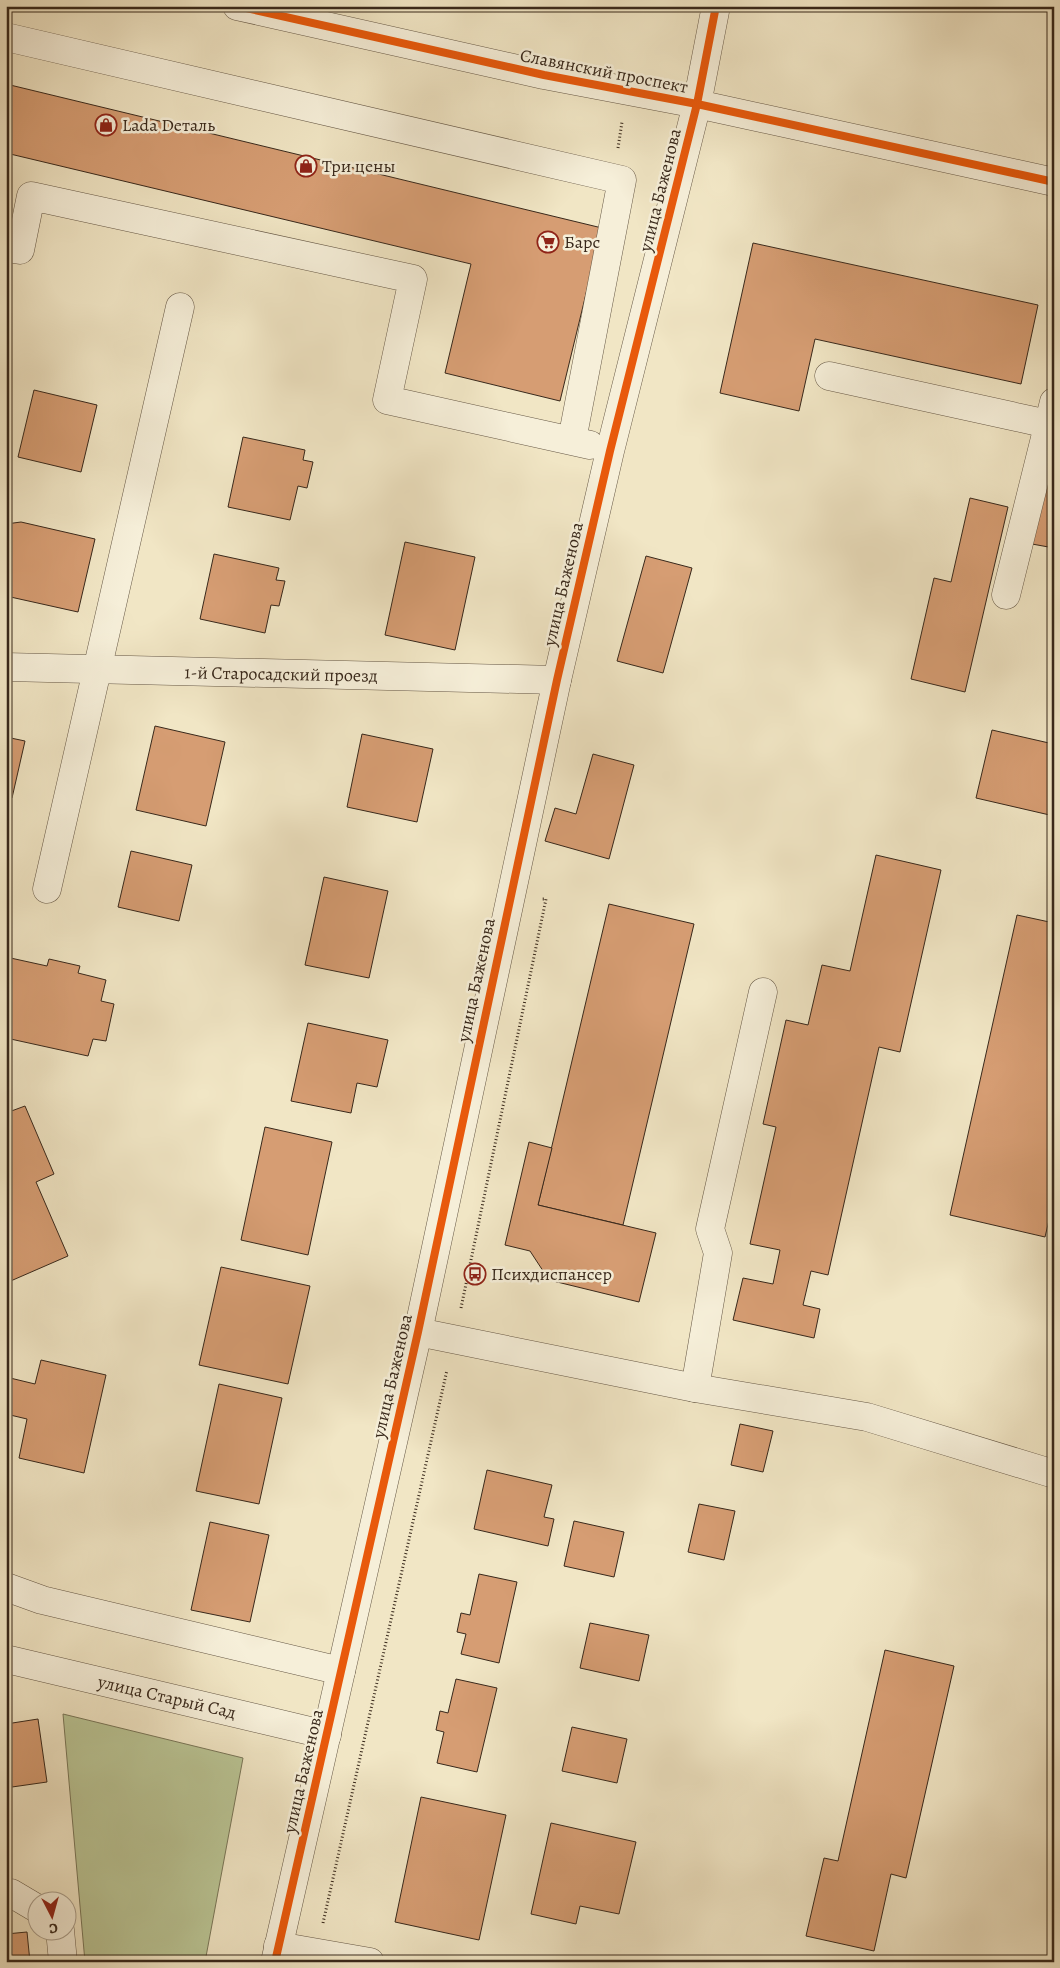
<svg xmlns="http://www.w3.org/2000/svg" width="1060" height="1968" font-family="Alegreya,serif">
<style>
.green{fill:#bac595;stroke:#797658}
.building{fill:#d69d73;stroke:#38281b}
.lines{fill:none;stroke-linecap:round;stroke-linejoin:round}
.minor-casing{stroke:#665846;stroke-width:29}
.path{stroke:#38281b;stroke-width:3;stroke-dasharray:1 2.5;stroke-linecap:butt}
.minor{stroke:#f6efd9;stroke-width:28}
.cycleway-casing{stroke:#f6efd9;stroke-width:11}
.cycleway{stroke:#e8590c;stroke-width:8}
.labels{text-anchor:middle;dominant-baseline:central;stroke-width:5;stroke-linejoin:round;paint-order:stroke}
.street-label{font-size:18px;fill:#38281b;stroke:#f6efd9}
.poi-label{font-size:18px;fill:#38281b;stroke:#f6efd9;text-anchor:start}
</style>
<rect width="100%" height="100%" fill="#f1e6c5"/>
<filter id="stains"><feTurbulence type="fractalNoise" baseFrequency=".004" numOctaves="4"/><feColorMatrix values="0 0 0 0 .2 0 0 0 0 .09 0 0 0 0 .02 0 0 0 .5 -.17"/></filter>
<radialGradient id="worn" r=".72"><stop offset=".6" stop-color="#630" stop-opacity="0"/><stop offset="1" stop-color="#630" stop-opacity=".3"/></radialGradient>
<polygon class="green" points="63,1714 243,1758 205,1962 85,1962"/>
<g class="building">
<polygon points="6,84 602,228 560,401 445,373 471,264 6,153"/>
<polygon points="753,243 1038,305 1021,384 815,339 799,411 720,393"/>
<polygon points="34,390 97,405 81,472 18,457"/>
<polygon points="243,437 305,450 303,460 313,462 307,488 298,486 290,520 228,507"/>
<polygon points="1048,475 1054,477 1054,548 1032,544"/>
<polygon points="970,498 1008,507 965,692 911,679 934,578 951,582"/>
<polygon points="21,522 95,539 78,612 6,596 6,524"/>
<polygon points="405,542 475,557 455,650 385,635"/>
<polygon points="214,554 279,568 276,580 285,581 279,606 271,605 265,633 200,619"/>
<polygon points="646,556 692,568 663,673 617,661"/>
<polygon points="1054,722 1054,816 976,798 992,730 1049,743"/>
<polygon points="155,726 225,742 206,826 136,810"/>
<polygon points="362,734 433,749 417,822 347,807"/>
<polygon points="6,737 25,741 12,798 6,797"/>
<polygon points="593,754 634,765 609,859 545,841 555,808 576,814"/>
<polygon points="131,851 192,865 179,921 118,907"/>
<polygon points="876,855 941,870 900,1052 879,1047 828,1275 811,1271 803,1305 820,1309 814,1338 733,1320 743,1278 773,1284 780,1250 750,1244 776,1127 763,1124 786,1020 808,1025 822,965 850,971"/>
<polygon points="324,877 388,891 369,978 305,965"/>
<polygon points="609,904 694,924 623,1225 538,1205"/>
<polygon points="1017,915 1054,923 1054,1199 1045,1237 950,1215"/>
<polygon points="6,957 47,966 49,959 80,966 78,973 106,980 101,1001 114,1004 106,1041 93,1039 88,1056 6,1038"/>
<polygon points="308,1023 388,1040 377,1087 357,1083 351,1113 291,1101"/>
<polygon points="25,1106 54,1174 36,1182 68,1256 6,1283 6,1113"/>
<polygon points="265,1127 332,1142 308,1255 241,1240"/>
<polygon points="529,1142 552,1148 538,1205 656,1233 639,1302 549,1280 530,1251 505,1245"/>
<polygon points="221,1267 310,1286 288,1384 199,1365"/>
<polygon points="41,1360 106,1375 84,1473 19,1458 27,1419 6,1414 6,1377 35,1384"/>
<polygon points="219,1384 282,1398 259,1504 196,1491"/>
<polygon points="740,1424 773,1431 763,1472 731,1465"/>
<polygon points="487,1470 552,1485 544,1517 554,1519 548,1546 474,1529"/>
<polygon points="699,1504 735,1511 724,1560 688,1552"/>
<polygon points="574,1521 624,1532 614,1577 564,1566"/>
<polygon points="210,1522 269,1535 250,1622 191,1610"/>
<polygon points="479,1574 517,1582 499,1663 461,1654 466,1634 457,1632 461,1613 470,1615"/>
<polygon points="590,1623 649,1635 639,1681 580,1668"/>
<polygon points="885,1650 954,1666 906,1878 891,1874 874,1951 806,1936 824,1858 838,1861"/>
<polygon points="456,1679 497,1688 477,1772 437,1763 444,1732 436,1730 440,1711 448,1713"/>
<polygon points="38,1719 47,1782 12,1787 6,1744 6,1724"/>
<polygon points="572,1727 627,1739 617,1783 562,1771"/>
<polygon points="421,1797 506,1815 479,1940 395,1922"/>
<polygon points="551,1823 636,1842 619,1914 580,1906 576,1924 531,1914"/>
<polygon points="27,1932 30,1962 6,1962 6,1934"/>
</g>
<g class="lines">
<g class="minor-casing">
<g id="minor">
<polyline points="237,6 544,75 697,104 1054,182"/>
<polyline points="6,37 622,180 572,440"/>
<polyline points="6,248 20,250 31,196 413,279 387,400 590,445"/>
<polyline points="829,376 1048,424"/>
<polyline points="1006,595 1054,402"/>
<polyline points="6,667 557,680"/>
<polyline points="47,889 180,307"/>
<polyline points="418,1332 695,1388 867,1417 1054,1474"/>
<polyline points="695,1388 718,1253 710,1229 763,992"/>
<polyline points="6,1587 42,1600 341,1671"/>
<polyline points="6,1659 327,1735"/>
<polyline points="6,1894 11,1893 38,1909"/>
<polyline points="60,1930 63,1962"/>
<polyline points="278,1946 370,1962"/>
<polyline points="275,1962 418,1332 557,680 610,451 697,104 716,6"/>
</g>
</g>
<g class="path">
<polyline points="618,148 622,122"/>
<polyline points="461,1308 546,899 542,899"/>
<polyline points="323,1923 447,1370"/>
</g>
<use href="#minor" class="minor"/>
<g class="cycleway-casing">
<g id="cycleway">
<polyline points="237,6 544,75 697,104 1054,182"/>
<polyline points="275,1962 418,1332 557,680 610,451 697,104 716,6"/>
</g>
</g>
<use href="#cycleway" class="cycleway"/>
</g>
<defs>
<g id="shop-ring" transform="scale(1.125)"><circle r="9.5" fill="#f6efd9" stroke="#8f2418" stroke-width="1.5"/><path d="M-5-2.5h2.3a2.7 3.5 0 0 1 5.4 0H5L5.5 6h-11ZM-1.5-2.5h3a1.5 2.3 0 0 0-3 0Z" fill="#8f2418"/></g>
<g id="supermarket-ring" transform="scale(1.125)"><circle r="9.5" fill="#f6efd9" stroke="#8f2418" stroke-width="1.5"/><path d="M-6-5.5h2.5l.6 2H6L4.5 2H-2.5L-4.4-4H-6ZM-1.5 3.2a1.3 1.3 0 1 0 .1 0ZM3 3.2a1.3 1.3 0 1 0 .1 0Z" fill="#8f2418"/></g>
<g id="bus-ring" transform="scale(1.125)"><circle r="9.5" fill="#f6efd9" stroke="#8f2418" stroke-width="1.5"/><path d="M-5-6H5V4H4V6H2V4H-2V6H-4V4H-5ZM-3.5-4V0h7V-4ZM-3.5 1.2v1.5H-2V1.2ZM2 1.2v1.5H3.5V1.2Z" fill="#8f2418"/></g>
</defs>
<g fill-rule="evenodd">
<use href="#shop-ring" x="106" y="125"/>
<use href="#shop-ring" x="306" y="166"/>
<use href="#supermarket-ring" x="548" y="242"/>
<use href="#bus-ring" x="475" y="1274"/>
</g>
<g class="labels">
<g class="street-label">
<text transform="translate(604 71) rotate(11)">Славянский проспект</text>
<text transform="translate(660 190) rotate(-76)">улица Баженова</text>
<text transform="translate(563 584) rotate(-77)">улица Баженова</text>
<text transform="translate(281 674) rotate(1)">1-й Старосадский проезд</text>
<text transform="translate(476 980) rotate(-78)">улица Баженова</text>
<text transform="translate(392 1376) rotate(-77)">улица Баженова</text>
<text transform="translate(167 1697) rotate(13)">улица Старый Сад</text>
<text transform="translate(303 1771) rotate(-77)">улица Баженова</text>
</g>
<g class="poi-label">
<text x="122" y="125">Lada Dеталь</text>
<text x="322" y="166">Три цены</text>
<text x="564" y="242">Барс</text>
<text x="491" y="1274">Психдиспансер</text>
</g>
</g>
<rect width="1060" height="1968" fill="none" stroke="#f1e6c5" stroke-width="25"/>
<rect x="8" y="8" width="1045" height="1953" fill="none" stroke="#38281b" stroke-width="2.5"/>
<rect x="12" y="12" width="1035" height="1943" fill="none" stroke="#38281b"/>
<g transform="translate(52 1916) rotate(174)"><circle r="24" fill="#f6efd9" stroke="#aa9f8d"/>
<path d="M0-4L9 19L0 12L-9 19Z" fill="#8f2418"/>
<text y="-8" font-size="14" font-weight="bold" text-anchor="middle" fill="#38281b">С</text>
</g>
<rect width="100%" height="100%" filter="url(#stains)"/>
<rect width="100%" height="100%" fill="url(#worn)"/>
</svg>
